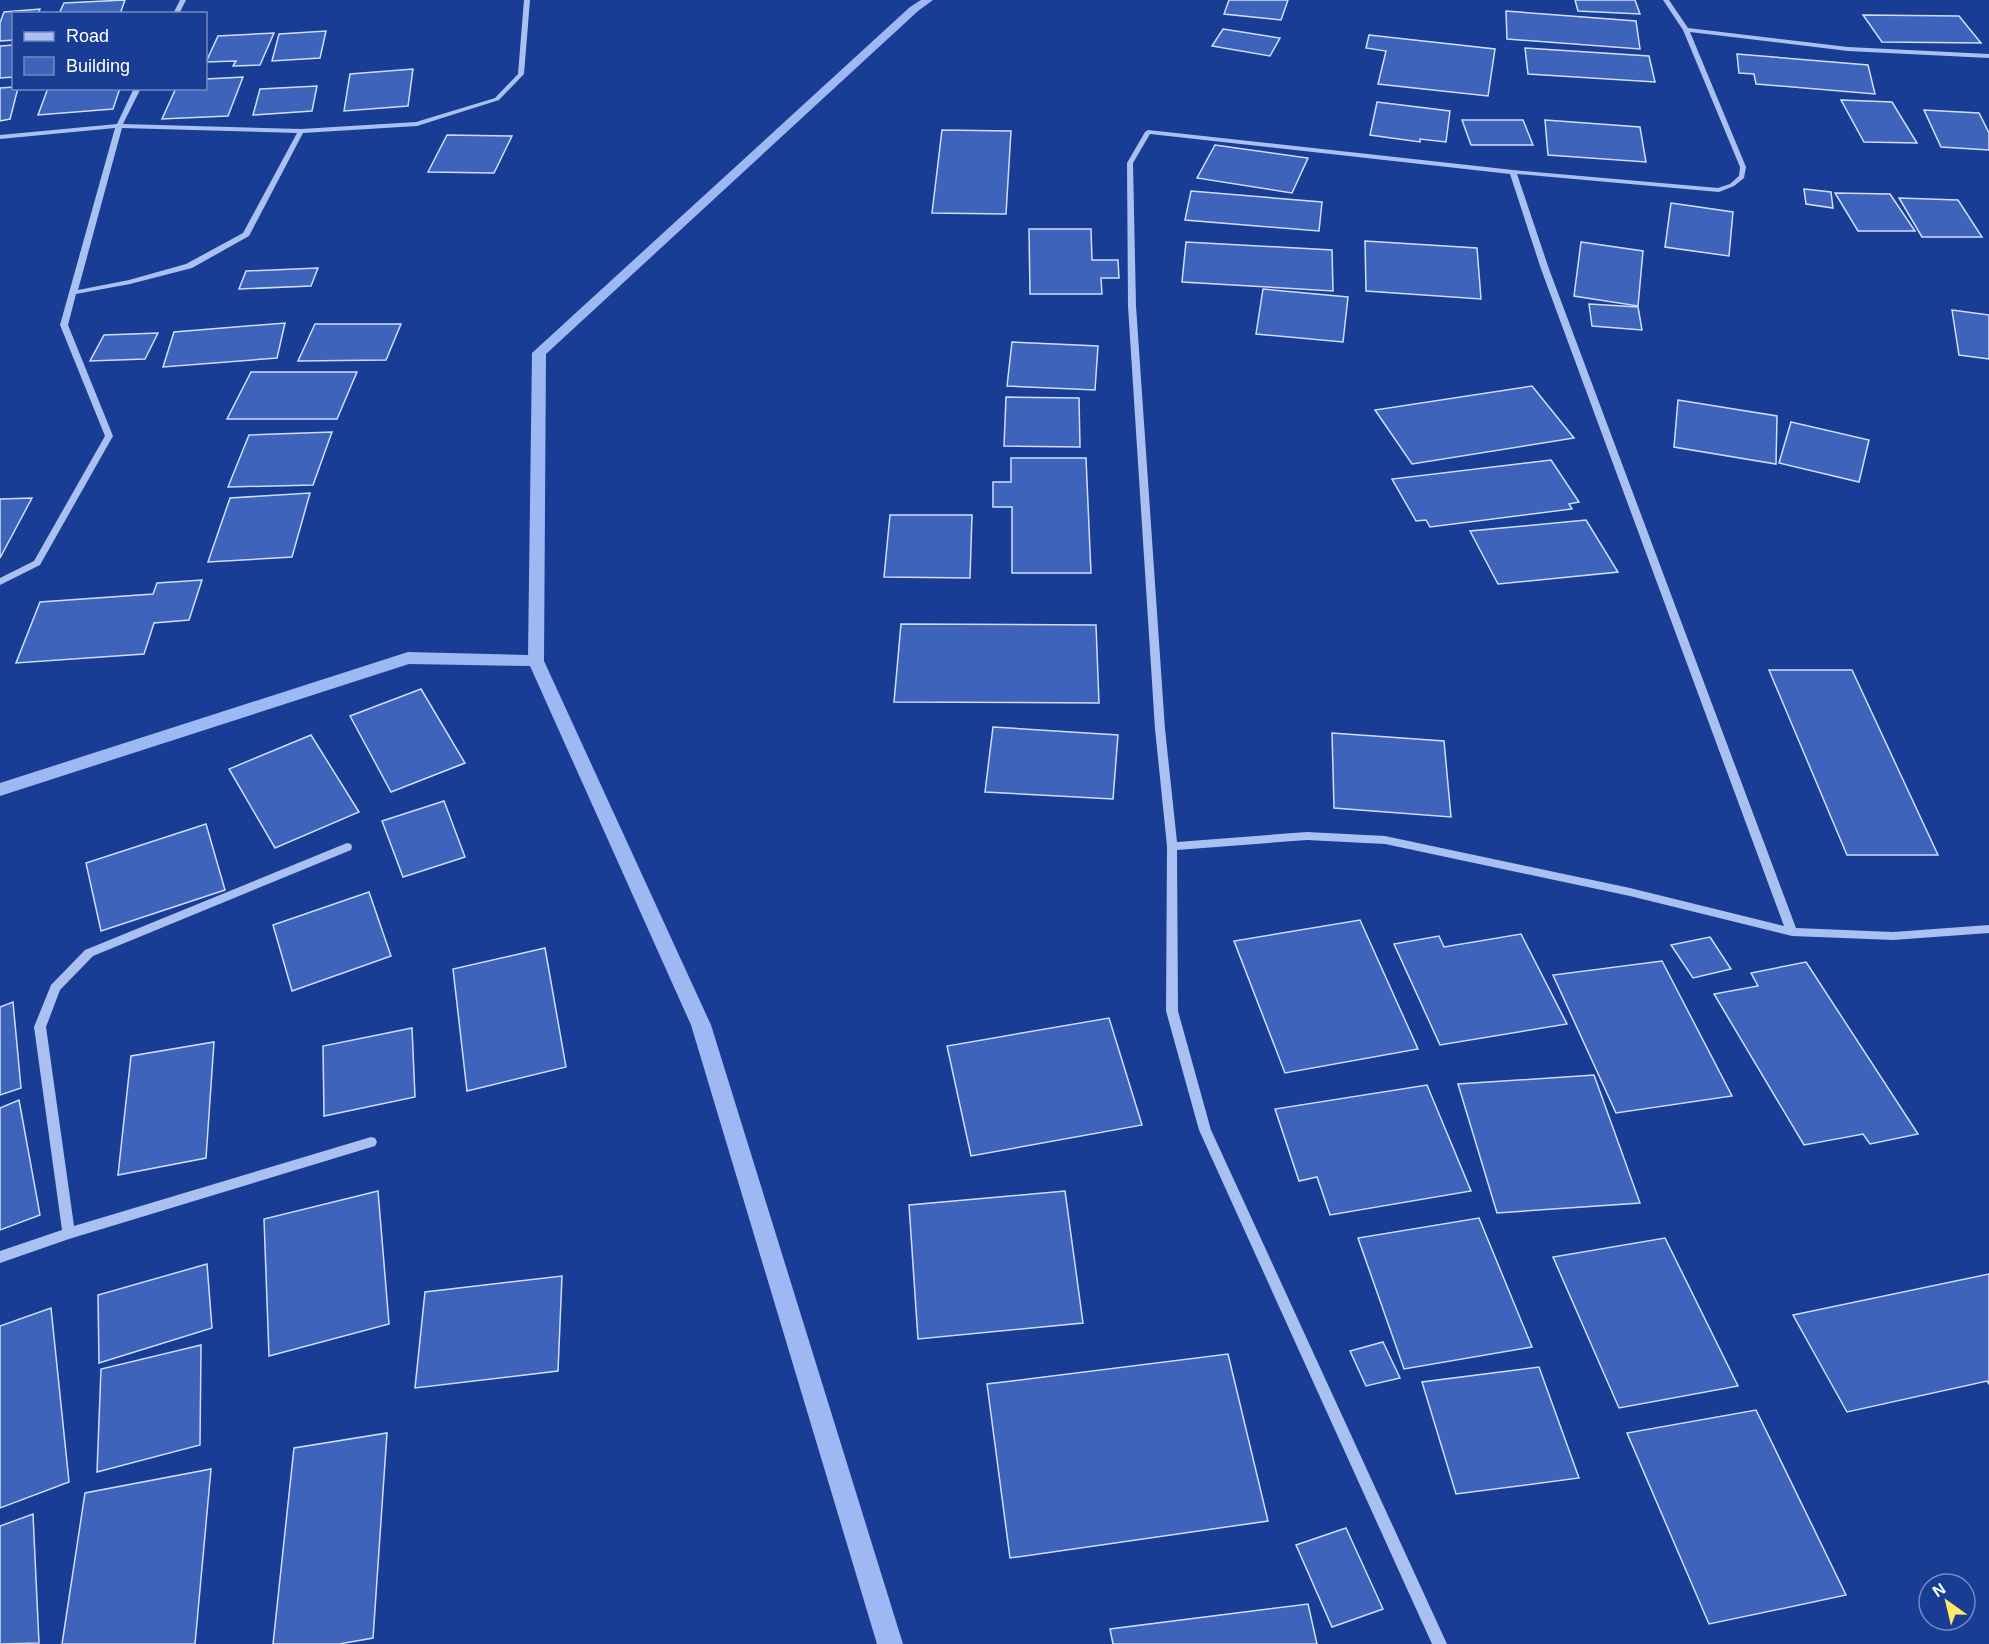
<svg xmlns="http://www.w3.org/2000/svg" width="1989" height="1644" font-family="Arial,sans-serif">
<style>
.lines{fill:none;stroke-linecap:round;stroke-linejoin:round}
.stream{fill:#9db8f2;fill-rule:evenodd}
.building{fill:#3e63ba;stroke:#d1defb;stroke-width:1.5}
.minor{fill:#aac0f0;fill-rule:evenodd}
</style>
<rect width="100%" height="100%" fill="#193d94"/>
<g class="lines">
<polygon class="stream" points="921,0 933,0 918,11 546,354 544,661 711,1025 903,1644 877,1644 691,1025 530,666 409,664 0,796 0,783 408,652 528,655 532,353 910,7"/>
</g>
<g class="building">
<polygon points="125,0 120,14 59,14 64,3"/>
<polygon points="1229,0 1288,0 1281,20 1224,14"/>
<polygon points="1575,0 1635,0 1640,14 1578,11"/>
<polygon points="40,9 38,14 14,14 14,40 0,41 0,23 4,12"/>
<polygon points="1506,11 1636,21 1640,49 1507,39"/>
<polygon points="1863,15 1959,16 1981,43 1882,42"/>
<polygon points="1223,29 1280,38 1270,56 1212,46"/>
<polygon points="326,31 320,58 272,61 279,34"/>
<polygon points="274,33 260,65 233,66 236,61 206,62 218,36"/>
<polygon points="1369,35 1495,49 1488,96 1378,84 1386,51 1366,48"/>
<polygon points="14,45 14,77 0,78 0,46"/>
<polygon points="1525,48 1649,56 1655,82 1528,74"/>
<polygon points="1737,54 1868,65 1875,94 1756,84 1754,74 1739,73"/>
<polygon points="413,69 408,106 344,111 350,74"/>
<polygon points="243,77 228,116 162,119 176,88 206,88 206,79"/>
<polygon points="317,86 312,111 253,115 260,89"/>
<polygon points="14,87 18,88 10,119 0,121 0,88"/>
<polygon points="48,88 120,88 113,109 38,115"/>
<polygon points="1841,100 1892,102 1917,143 1864,142"/>
<polygon points="1377,102 1450,111 1446,142 1420,139 1420,142 1370,135"/>
<polygon points="1924,110 1979,113 1989,133 1989,150 1941,147"/>
<polygon points="1462,120 1523,120 1533,145 1471,145"/>
<polygon points="1545,120 1640,127 1646,162 1548,155"/>
<polygon points="942,130 1011,131 1006,214 932,213"/>
<polygon points="447,135 512,136 494,173 428,172"/>
<polygon points="1215,145 1308,158 1292,193 1197,178"/>
<polygon points="1804,189 1831,192 1833,208 1806,204"/>
<polygon points="1191,191 1322,202 1319,231 1185,220"/>
<polygon points="1835,193 1890,194 1915,231 1858,231"/>
<polygon points="1899,198 1958,200 1982,237 1922,237"/>
<polygon points="1671,203 1733,212 1729,256 1665,247"/>
<polygon points="1029,229 1091,229 1092,260 1118,260 1119,278 1101,278 1102,294 1030,294"/>
<polygon points="1365,241 1477,248 1481,299 1366,291"/>
<polygon points="1186,242 1332,250 1333,291 1182,282"/>
<polygon points="1581,242 1643,251 1638,306 1574,296"/>
<polygon points="318,268 311,286 239,289 246,271"/>
<polygon points="1263,289 1348,297 1343,342 1256,334"/>
<polygon points="1589,304 1638,307 1642,330 1592,326"/>
<polygon points="1952,310 1989,315 1989,359 1959,355"/>
<polygon points="285,323 277,358 163,367 174,332"/>
<polygon points="315,324 401,324 386,360 298,361"/>
<polygon points="158,333 145,359 90,361 104,335"/>
<polygon points="1012,342 1098,346 1095,390 1007,386"/>
<polygon points="251,372 357,372 337,419 227,419"/>
<polygon points="1532,386 1574,438 1412,464 1375,410"/>
<polygon points="1006,397 1079,398 1080,447 1004,446"/>
<polygon points="1678,400 1777,416 1776,464 1674,447"/>
<polygon points="1791,422 1869,440 1859,482 1779,463"/>
<polygon points="332,432 313,485 228,487 249,435"/>
<polygon points="1011,458 1086,458 1091,573 1012,573 1012,507 993,507 993,482 1011,482"/>
<polygon points="1551,460 1579,502 1569,504 1572,509 1430,527 1426,520 1416,521 1392,479"/>
<polygon points="310,493 292,557 208,562 230,498"/>
<polygon points="32,498 0,558 0,499"/>
<polygon points="890,515 972,515 970,578 884,577"/>
<polygon points="1586,520 1618,572 1498,584 1470,531"/>
<polygon points="202,580 189,620 154,623 144,654 16,663 40,602 153,594 157,583"/>
<polygon points="901,624 1096,625 1099,703 894,702"/>
<polygon points="1769,670 1852,670 1938,855 1847,855"/>
<polygon points="421,689 465,763 391,792 350,716"/>
<polygon points="993,727 1118,735 1113,799 985,792"/>
<polygon points="1332,733 1444,741 1451,817 1334,808"/>
<polygon points="311,735 359,812 275,848 229,769"/>
<polygon points="444,801 465,857 403,877 382,821"/>
<polygon points="206,824 225,890 101,931 86,863"/>
<polygon points="369,892 391,956 292,991 273,925"/>
<polygon points="1360,920 1418,1049 1285,1073 1234,941"/>
<polygon points="1521,934 1567,1024 1440,1045 1394,944 1439,936 1444,947"/>
<polygon points="1710,937 1731,969 1693,978 1671,945"/>
<polygon points="545,948 566,1067 467,1091 453,969"/>
<polygon points="1662,961 1732,1096 1616,1113 1553,975"/>
<polygon points="1806,962 1918,1134 1870,1144 1863,1134 1804,1145 1714,994 1758,986 1751,973"/>
<polygon points="13,1002 21,1088 0,1095 0,1007"/>
<polygon points="1109,1018 1142,1125 971,1156 947,1046"/>
<polygon points="412,1028 415,1097 324,1116 323,1046"/>
<polygon points="214,1042 206,1158 118,1175 131,1056"/>
<polygon points="1594,1075 1640,1203 1497,1213 1458,1084"/>
<polygon points="1427,1085 1471,1191 1330,1215 1317,1177 1299,1181 1275,1109"/>
<polygon points="19,1100 40,1215 0,1230 0,1108"/>
<polygon points="378,1191 389,1324 269,1356 264,1219"/>
<polygon points="1065,1191 1083,1323 918,1339 909,1205"/>
<polygon points="1479,1218 1532,1347 1404,1369 1358,1238"/>
<polygon points="1665,1238 1738,1386 1619,1408 1553,1257"/>
<polygon points="207,1264 212,1328 99,1363 98,1295"/>
<polygon points="1989,1274 1989,1384 1987,1381 1847,1412 1793,1315"/>
<polygon points="562,1276 558,1371 415,1388 425,1292"/>
<polygon points="51,1308 69,1482 0,1508 0,1326"/>
<polygon points="1383,1342 1400,1378 1366,1386 1350,1351"/>
<polygon points="201,1345 200,1445 97,1472 101,1369"/>
<polygon points="1228,1354 1268,1521 1010,1558 987,1384"/>
<polygon points="1539,1367 1579,1478 1456,1494 1422,1382"/>
<polygon points="1756,1410 1846,1595 1709,1624 1627,1433"/>
<polygon points="387,1433 373,1638 339,1644 273,1644 294,1448"/>
<polygon points="211,1469 195,1644 62,1644 85,1493"/>
<polygon points="33,1514 39,1643 0,1644 0,1526"/>
<polygon points="1346,1528 1383,1609 1332,1627 1296,1545"/>
<polygon points="1308,1604 1317,1644 1113,1644 1110,1629"/>
</g>
<g class="lines">
<g class="minor">
<polygon points="180,0 186,0 179,14 173,14"/>
<path d="M 524,0 L 530,0 L 524,74 L 499,100 L 417,126 L 303,133 L 249,236 L 192,268 L 130,284 L 76,294 L 68,325 L 113,436 L 40,565 L 0,585 L 0,578 L 34,561 L 105,436 L 60,325 L 115,128 L 0,139 L 0,135 L 117,124 L 134,88 L 141,88 L 123,124 L 301,129 L 416,122 L 495,98 L 518,74 ZM 122,128 L 297,133 L 243,233 L 186,264 L 129,280 L 78,290 Z"/>
<path d="M 1663,0 L 1669,0 L 1688,28 L 1848,47 L 1989,54 L 1989,58 L 1848,51 L 1690,32 L 1746,167 L 1744,178 L 1734,186 L 1719,192 L 1517,174 L 1549,269 L 1796,928 L 1893,932 L 1989,925 L 1989,933 L 1893,940 L 1792,936 L 1630,896 L 1385,844 L 1307,840 L 1177,850 L 1178,1011 L 1211,1130 L 1447,1644 L 1432,1644 L 1199,1130 L 1166,1011 L 1167,846 L 1155,729 L 1128,306 L 1127,163 L 1145,132 L 1148,130 L 1513,170 L 1718,188 L 1730,184 L 1739,176 L 1740,167 L 1683,30 ZM 1150,134 L 1510,174 L 1541,269 L 1784,926 L 1630,888 L 1385,836 L 1307,832 L 1177,842 L 1165,729 L 1136,306 L 1133,163 Z"/>
<polygon points="347,843 351,844 352,847 351,850 93,956 60,990 46,1027 74,1226 371,1137 375,1138 377,1142 375,1146 69,1239 0,1263 0,1251 62,1230 34,1027 51,985 85,950"/>
</g>
</g>
<rect x="12" y="12" width="195" height="78" fill="#193d94" stroke="#758bbf" stroke-width="1.5"/>
<rect x="24" y="32" width="30" height="9" fill="#aac0f0" stroke="#758bbf" stroke-width="1.5"/>
<text x="66" y="42" font-size="18" fill="#ffffff">Road</text>
<rect x="24" y="57" width="30" height="18" fill="#3e63ba" stroke="#758bbf" stroke-width="1.5"/>
<text x="66" y="72" font-size="18" fill="#ffffff">Building</text>
<g transform="translate(1947 1602) rotate(326)"><circle r="28" fill="#193d94" stroke="#758bbf" stroke-width="1.5"/>
<path d="M0-4.5L10 22L0 15L-10 22Z" fill="#ffe969"/>
<text y="-9" font-size="16" font-weight="bold" text-anchor="middle" fill="#ffffff">N</text>
</g>
</svg>
